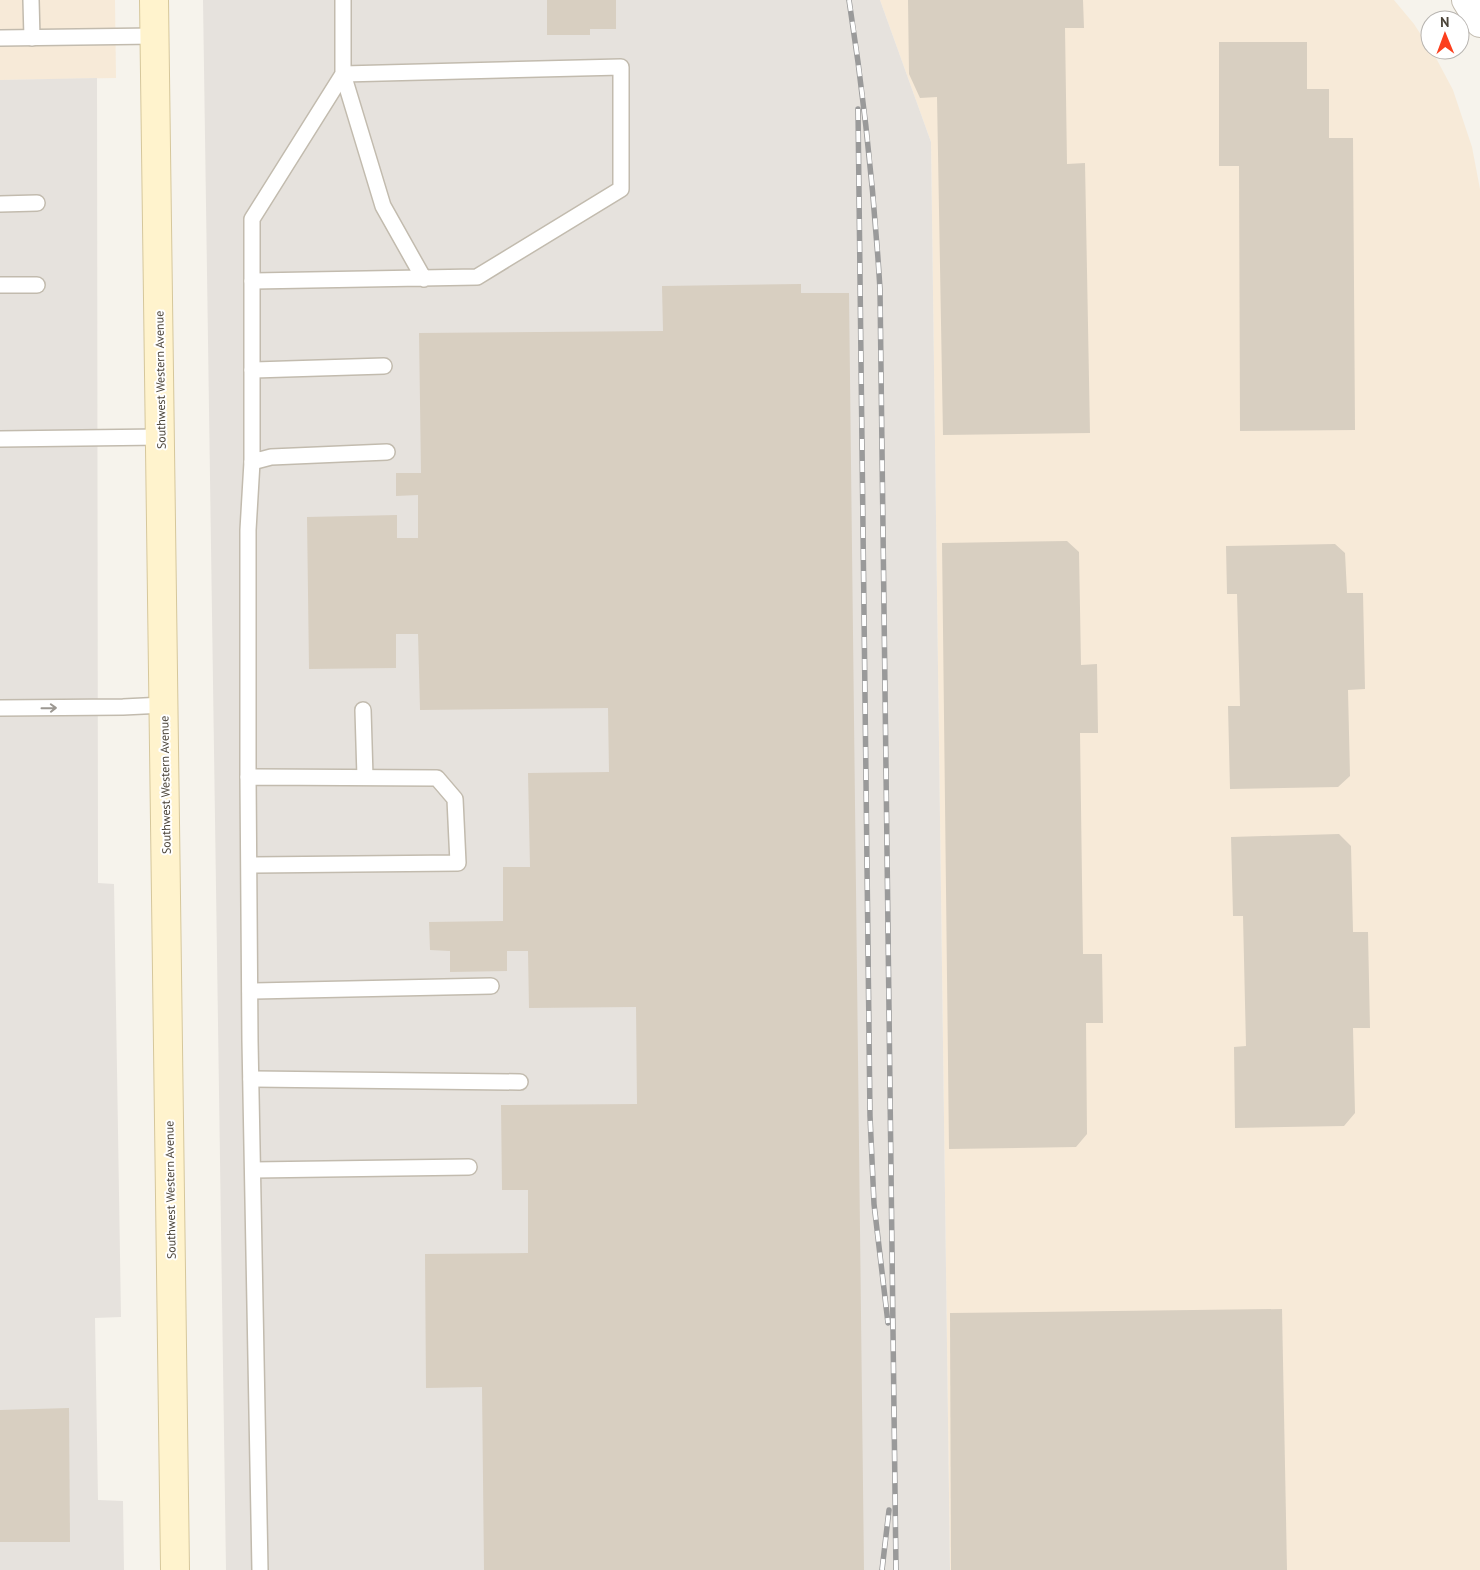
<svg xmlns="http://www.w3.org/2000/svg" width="1480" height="1570" font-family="'PT Sans',sans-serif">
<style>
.commercial{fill:#f7ead8}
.industrial{fill:#e6e2dd}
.building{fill:#d8cfc1}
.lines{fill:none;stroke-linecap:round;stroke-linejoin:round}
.service-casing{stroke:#c2bbae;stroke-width:18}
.tertiary-casing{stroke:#c2bbae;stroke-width:30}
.secondary-casing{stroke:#d6c79b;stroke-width:30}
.service{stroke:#fff;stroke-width:15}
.tertiary{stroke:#fff;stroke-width:28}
.secondary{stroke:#fff3cd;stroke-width:28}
.rail-casing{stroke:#9a9a9a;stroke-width:5.5}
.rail{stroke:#fff;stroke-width:4;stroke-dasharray:11;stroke-linecap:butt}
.oneway{stroke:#9c9892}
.labels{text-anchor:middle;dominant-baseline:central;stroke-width:4;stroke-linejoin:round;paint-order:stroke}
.street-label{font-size:12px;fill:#4b4439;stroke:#fff}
</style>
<rect width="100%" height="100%" fill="#f6f3ec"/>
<g class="commercial">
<polygon points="0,0 115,0 116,78 0,80"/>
<polygon points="880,0 1394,0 1414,24 1436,58 1453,90 1472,147 1480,189 1480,1570 950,1570 931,142"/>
</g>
<g class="industrial">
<polygon points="203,0 880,0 931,142 950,1570 226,1570"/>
<polygon points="97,78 98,883 114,884 121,1317 95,1318 98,1500 123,1501 124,1570 0,1570 0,80"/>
</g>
<g class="building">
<polygon points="547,0 616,0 616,29 590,29 590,35 547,35"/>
<polygon points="908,0 1083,0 1084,28 1065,28 1067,164 1085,163 1090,433 943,435 937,97 920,98 909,74"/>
<polygon points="1219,42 1307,42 1307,89 1329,89 1329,138 1353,138 1355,430 1240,431 1239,166 1219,166"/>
<polygon points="801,284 801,293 849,293 864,1570 484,1570 482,1387 426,1388 425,1254 528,1253 528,1190 502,1190 501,1105 637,1104 636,1007 529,1008 528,951 507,951 507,971 450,972 450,951 430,950 429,922 503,921 503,867 530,867 528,773 609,772 608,708 420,710 418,634 396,634 396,668 309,669 307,517 397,515 397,538 418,538 418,495 396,496 396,473 421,473 419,333 663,331 662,286"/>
<polygon points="1067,541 1079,552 1081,665 1097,664 1098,733 1080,733 1083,954 1102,954 1103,1023 1086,1023 1087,1134 1076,1147 949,1149 942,543"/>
<polygon points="1335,544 1345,553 1347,593 1363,593 1365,689 1348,690 1350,776 1338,787 1230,789 1228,706 1240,706 1237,594 1227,594 1226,546"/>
<polygon points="1339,834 1351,846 1353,932 1368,932 1370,1028 1353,1028 1355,1113 1344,1126 1235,1128 1234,1047 1246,1046 1243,916 1233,916 1231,837"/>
<polygon points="1282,1309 1287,1570 951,1570 950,1313"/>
<polygon points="69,1408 70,1542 0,1542 0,1410"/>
</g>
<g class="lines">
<g class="service-casing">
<g id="service">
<polyline points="31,0 32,38"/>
<polyline points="343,0 343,74 252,219 252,462 271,457 387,452"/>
<polyline points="0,38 155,36"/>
<polyline points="0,204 37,203"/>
<polyline points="252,281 477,277 621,189 621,67 343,74 383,206 424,279"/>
<polyline points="0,285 37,285"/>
<polyline points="252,370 384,366"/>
<polyline points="0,439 161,437"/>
<polyline points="0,708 123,707 164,705"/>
<polyline points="363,710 365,777"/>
<polyline points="248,777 248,530 252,462"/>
<path d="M 249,865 L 458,863 L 455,799 L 437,778 L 248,777 C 249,865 249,953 250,1041 L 260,1570"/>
<polyline points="250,991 491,986"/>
<polyline points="251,1079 520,1082"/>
<polyline points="253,1170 469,1167"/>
</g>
</g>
<g class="tertiary-casing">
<polyline id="tertiary" points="1466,0 1480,23"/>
</g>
<g class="secondary-casing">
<polyline id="secondary" points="154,0 175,1570"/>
</g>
<use href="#service" class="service"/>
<use href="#tertiary" class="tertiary"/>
<use href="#secondary" class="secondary"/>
<g class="rail-casing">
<g id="rail">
<path d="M 849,0 C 864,96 874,192 880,289 L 896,1570"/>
<polyline points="858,109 870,1116 874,1204 888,1323"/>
<polyline points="882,1570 889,1510"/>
</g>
</g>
<use href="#rail" class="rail"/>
</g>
<defs><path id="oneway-shaft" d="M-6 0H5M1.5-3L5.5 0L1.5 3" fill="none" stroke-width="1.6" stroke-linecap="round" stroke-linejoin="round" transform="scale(1.25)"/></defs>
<use class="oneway" href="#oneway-shaft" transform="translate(49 708) rotate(-1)"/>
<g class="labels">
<g class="street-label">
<text transform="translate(160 380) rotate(-91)">Southwest Western Avenue</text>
<text transform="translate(165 785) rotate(-91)">Southwest Western Avenue</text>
<text transform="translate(170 1190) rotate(-91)">Southwest Western Avenue</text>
</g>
</g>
<g transform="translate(1445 35) rotate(359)"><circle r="24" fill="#ffffff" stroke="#b7b4b0"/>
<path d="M0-4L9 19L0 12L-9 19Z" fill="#fc3f1d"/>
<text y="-8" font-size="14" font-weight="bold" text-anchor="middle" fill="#4b4439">N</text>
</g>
</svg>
